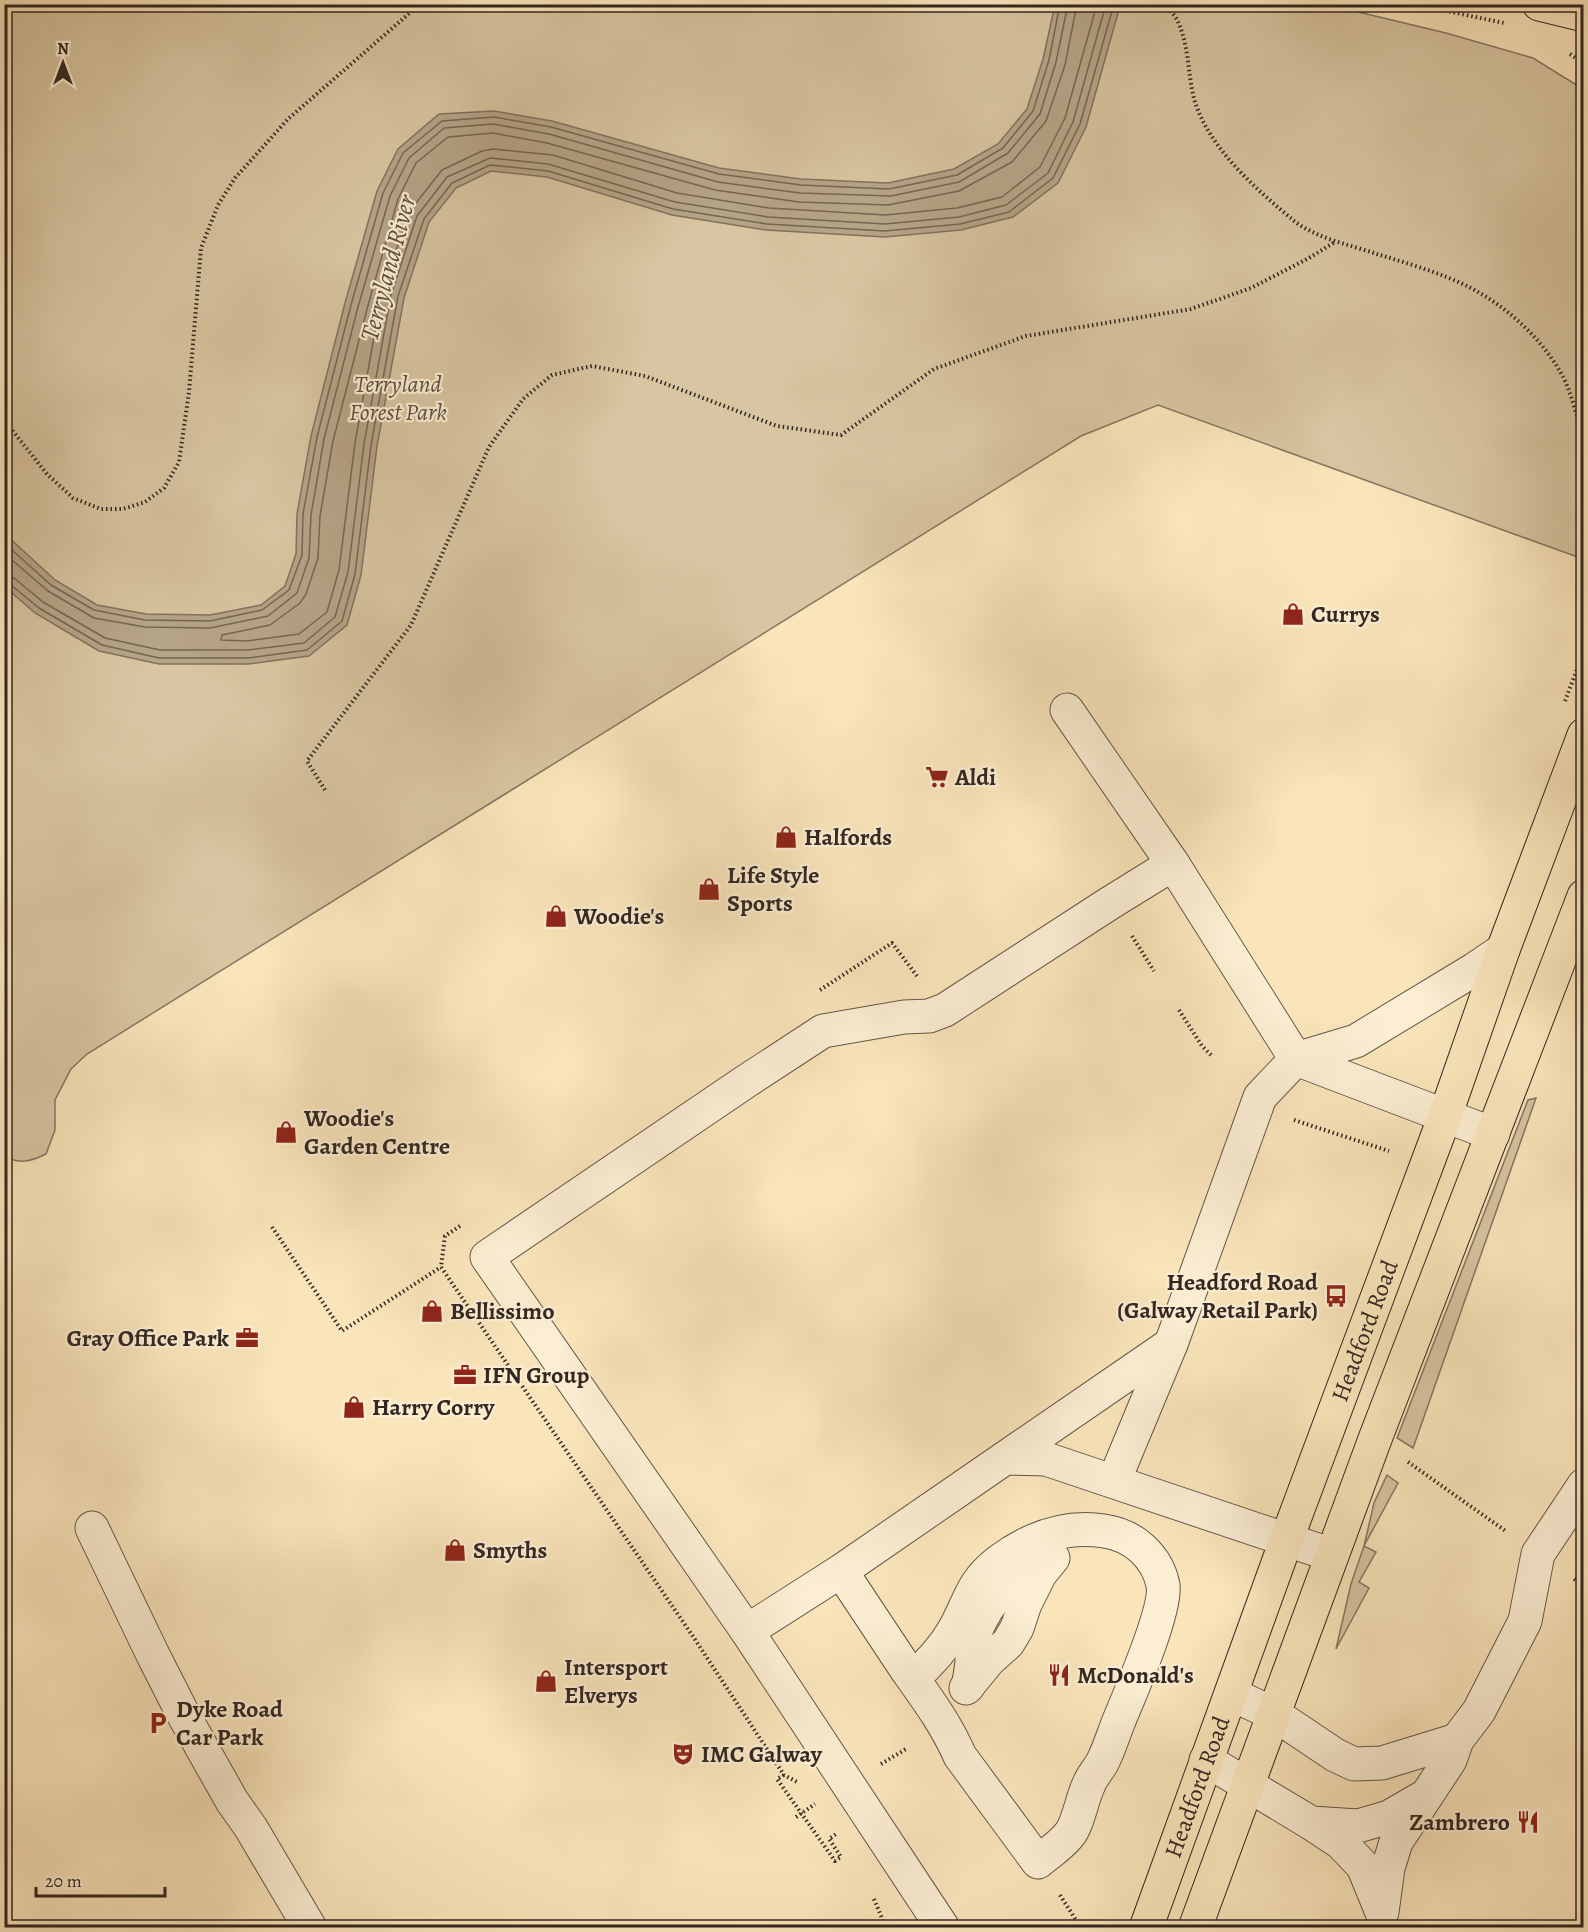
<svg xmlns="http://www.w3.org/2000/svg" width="1588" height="1932" font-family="Alegreya,serif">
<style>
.green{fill:#d8c5a1;stroke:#867661;stroke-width:1.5}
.water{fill:#b6a487;stroke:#82725e;stroke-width:1.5}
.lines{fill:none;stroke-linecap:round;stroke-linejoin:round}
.shore{stroke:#746654;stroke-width:1.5}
.minor-casing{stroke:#655648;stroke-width:35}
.major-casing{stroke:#332721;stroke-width:35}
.highway-casing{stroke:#332721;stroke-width:35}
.path{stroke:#332721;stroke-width:4;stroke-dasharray:1.5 3;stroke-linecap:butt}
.minor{stroke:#fceed3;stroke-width:33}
.major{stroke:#fae5bb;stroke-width:33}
.highway{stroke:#fae5bb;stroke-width:33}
.labels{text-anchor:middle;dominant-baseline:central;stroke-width:4.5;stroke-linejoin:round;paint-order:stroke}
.park-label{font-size:24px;font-style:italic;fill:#5c4e41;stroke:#fceed3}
.poi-label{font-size:24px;font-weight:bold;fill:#332721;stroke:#fceed3;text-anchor:start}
.street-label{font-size:24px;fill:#332721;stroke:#fceed3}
.water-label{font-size:26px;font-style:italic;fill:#5a4c40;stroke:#fceed3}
</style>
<rect width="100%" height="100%" fill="#fae5bb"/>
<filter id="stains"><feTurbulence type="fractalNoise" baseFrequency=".00333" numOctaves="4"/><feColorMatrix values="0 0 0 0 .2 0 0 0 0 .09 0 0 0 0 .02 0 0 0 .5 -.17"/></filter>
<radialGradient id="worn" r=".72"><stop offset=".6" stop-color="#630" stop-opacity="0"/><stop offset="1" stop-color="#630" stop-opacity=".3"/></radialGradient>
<g class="green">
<path d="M 1325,4 L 1446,33 L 1533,58 L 1583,89 L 1583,559 L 1158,405 L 1081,436 L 87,1054 L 71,1069 L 55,1100 L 55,1130 L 46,1154 C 32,1161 16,1166 4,1154 L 4,5 Z"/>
<polygon points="1536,1098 1413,1448 1397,1438 1528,1100"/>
<polygon points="1387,1475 1398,1483 1364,1546 1376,1552 1359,1582 1369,1588 1336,1649 1351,1584 1364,1546 1374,1503"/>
</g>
<polygon class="water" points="1108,5 1120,6 1086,127 1058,183 1013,217 961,230 885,237 766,230 672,215 547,177 491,171 456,188 429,222 404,298 377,446 361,575 347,625 309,656 248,664 159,664 99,651 35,613 5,587 5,534 55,580 97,605 146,614 210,615 261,605 285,586 296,554 297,514 311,436 345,303 377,191 398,149 439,114 494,111 552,121 719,168 801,179 888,183 954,169 998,144 1027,109 1043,59 1055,5"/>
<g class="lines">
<g class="shore">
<polyline points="1077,4 1065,65 1046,121 1012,162 959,191 888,205 799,202 715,190 547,143 493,133 448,137 416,163 398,199 367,309 333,441 320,516 318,558 306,594 300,603 270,625 222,635 221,640 247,641 299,634 327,612 339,570 355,443 382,292 409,212 442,170 482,151 493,149 553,155 677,193 769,208 885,215 957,208 1002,197 1040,167 1065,118 1097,4"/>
<polyline points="4,543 51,585 94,610 145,620 210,621 262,610 289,590 302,555 303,514 317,437 351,305 383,193 403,153 442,121 494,117 551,127 719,174 801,185 889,189 957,175 1003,148 1033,111 1049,60 1060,4"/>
<polyline points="4,553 48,591 94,618 145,627 210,628 268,616 297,593 309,558 311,515 324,439 358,307 390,196 409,158 444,128 493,124 549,134 718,182 800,193 891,196 959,182 1008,153 1040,114 1056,62 1068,4"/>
<polyline points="4,576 14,578 43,602 105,638 160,650 247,650 304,643 335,617 348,572 364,444 391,295 417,216 447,177 490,158 548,164 675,202 768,217 885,224 959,217 1006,205 1048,173 1073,122 1106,4"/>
<polyline points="4,583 11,585 39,608 102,645 159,658 248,658 307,650 342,621 355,574 371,445 398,296 424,219 452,183 490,165 548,171 673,209 767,224 885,231 960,224 1009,212 1053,178 1080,124 1114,4"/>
</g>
<g class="minor-casing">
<g id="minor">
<polyline points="1067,710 1173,864"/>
<polyline points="1005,1458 1171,1344"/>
<polyline points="1114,1481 1171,1344 1260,1097 1296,1059 1493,1134"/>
<polyline points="92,1528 153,1655 183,1714 232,1801 251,1828 310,1928"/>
<path d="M 841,1571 C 863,1604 884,1636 906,1669 C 926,1697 946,1724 960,1756 L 1038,1862 C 1048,1854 1061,1845 1069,1835 C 1078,1825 1082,1798 1089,1784 C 1092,1776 1099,1769 1103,1761 C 1109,1749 1113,1736 1118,1723 C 1129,1696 1167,1610 1163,1585 C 1157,1556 1133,1535 1104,1531 C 1064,1525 1030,1538 998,1562 C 970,1584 970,1602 954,1630 C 943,1649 929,1664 913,1678"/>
<polyline points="747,1631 841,1571 1005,1458 1046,1459 1332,1555"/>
<path d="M 968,1686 C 970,1678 971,1670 972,1662 C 972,1655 971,1646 973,1638 C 984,1607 1004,1582 1032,1567"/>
<polyline points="966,1688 989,1660 1008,1643 1017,1628 1025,1604 1040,1574 1053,1558"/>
<polyline points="1231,1694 1274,1714 1335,1755 1354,1764 1382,1763 1457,1740"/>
<polyline points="1206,1760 1311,1823 1358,1826 1389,1817 1422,1798"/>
<polyline points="1311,1823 1341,1843 1363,1866 1381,1910"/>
<polyline points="1382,1912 1388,1868 1396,1842 1450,1760 1457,1740 1479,1711 1525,1621 1538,1554 1584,1485"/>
<polyline points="943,1928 747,1631 487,1257 745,1082 823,1031 904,1017 929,1016 945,1010 1110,903 1173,864 1296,1059 1356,1041 1475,969 1503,950"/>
</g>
</g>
<g class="major-casing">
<g id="major">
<path id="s1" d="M 1146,1928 L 1286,1541 L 1445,1116 L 1503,950 L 1584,735"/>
<polyline points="1195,1928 1375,1439 1584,896"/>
</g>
</g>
<g class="highway-casing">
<polyline id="highway" points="1539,4 1584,15"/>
</g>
<g class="path">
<path d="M 1164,4 C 1168,9 1173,13 1176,18 C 1190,44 1187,75 1195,102 C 1210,149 1256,189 1293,220 C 1315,238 1350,245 1377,254 C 1406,263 1438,272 1467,286 C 1505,305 1541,337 1562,375 C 1571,390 1578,422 1584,440"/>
<polyline points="1414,4 1504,23"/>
<polyline points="1570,54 1584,64"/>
<polyline points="4,420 47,474 73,498 101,509 123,509 145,502 164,488 179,462 189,392 201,248 218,205 235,178 288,119 420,4"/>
<polyline points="1565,701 1584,651"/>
<polyline points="325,790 307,761 411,625 489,447 523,399 552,375 592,366 645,376 777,426 841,435 934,369 1026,336 1191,309 1251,288 1309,258 1335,242"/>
<polyline points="1132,936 1154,971"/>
<polyline points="820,990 892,943 917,976"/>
<polyline points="1179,1010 1202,1046 1212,1056"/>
<polyline points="1294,1120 1389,1151"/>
<polyline points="460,1226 445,1236 441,1267 694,1638 784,1775 799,1783"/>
<polyline points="272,1227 342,1331 441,1267"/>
<polyline points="1408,1462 1507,1532"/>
<polyline points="1574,1579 1584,1586"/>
<polyline points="881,1764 906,1749"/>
<polyline points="784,1775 777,1779 835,1861 841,1857 829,1839 836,1834"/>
<polyline points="796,1817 815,1804"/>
<polyline points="1060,1895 1081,1928"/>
<polyline points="874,1899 886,1928"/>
</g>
<use href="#minor" class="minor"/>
<use href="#major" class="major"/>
<use href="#highway" class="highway"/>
</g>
<defs>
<g id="shop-bare" transform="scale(1.8)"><path d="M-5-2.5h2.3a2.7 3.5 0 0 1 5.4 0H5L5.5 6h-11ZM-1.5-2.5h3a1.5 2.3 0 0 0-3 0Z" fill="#8f2418" stroke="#fceed3" stroke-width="2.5" paint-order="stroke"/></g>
<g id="supermarket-bare" transform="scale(1.8)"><path d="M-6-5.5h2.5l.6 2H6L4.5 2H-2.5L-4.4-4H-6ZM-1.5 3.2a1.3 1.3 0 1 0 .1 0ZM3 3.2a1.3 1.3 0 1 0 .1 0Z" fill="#8f2418" stroke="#fceed3" stroke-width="2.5" paint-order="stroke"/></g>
<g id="bus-bare" transform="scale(1.8)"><path d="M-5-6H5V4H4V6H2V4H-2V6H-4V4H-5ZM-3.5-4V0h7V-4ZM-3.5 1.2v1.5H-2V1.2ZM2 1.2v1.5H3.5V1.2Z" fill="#8f2418" stroke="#fceed3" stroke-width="2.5" paint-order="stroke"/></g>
<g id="office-bare" transform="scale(1.8)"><path d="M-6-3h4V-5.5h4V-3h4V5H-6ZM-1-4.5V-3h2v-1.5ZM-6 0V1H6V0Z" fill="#8f2418" stroke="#fceed3" stroke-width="2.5" paint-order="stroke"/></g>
<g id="restaurant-bare" transform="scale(1.8)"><path d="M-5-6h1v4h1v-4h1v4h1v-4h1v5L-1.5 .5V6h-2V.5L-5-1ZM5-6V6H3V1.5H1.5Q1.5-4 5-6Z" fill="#8f2418" stroke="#fceed3" stroke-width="2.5" paint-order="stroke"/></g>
<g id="parking-bare" transform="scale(1.8)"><path d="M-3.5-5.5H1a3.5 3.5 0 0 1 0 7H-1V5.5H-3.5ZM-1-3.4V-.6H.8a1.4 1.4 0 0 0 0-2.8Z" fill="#8f2418" stroke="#fceed3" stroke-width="2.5" paint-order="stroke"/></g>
<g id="theatre-bare" transform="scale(1.8)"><path d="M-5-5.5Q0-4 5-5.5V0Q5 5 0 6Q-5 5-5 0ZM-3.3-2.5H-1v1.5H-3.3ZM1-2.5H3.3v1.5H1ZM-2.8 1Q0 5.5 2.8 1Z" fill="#8f2418" stroke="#fceed3" stroke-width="2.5" paint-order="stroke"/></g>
</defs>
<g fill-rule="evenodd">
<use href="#shop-bare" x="1293" y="614"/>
<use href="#supermarket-bare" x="937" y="777"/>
<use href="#shop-bare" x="786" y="837"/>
<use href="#shop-bare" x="709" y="889"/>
<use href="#shop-bare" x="556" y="916"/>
<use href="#shop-bare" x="286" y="1132"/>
<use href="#bus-bare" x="1336" y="1296"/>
<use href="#shop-bare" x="432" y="1311"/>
<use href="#office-bare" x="247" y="1338"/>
<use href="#office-bare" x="465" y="1375"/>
<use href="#shop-bare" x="354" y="1407"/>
<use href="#shop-bare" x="455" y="1550"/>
<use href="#restaurant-bare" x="1059" y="1675"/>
<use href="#shop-bare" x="546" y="1681"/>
<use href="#parking-bare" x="158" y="1723"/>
<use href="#theatre-bare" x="683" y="1754"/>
<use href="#restaurant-bare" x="1528" y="1822"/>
</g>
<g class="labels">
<g class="park-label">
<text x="398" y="384">Terryland<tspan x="398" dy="28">Forest Park</tspan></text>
</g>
<g class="poi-label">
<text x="1311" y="614">Currys</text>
<text x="955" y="777">Aldi</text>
<text x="804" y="837">Halfords</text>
<text x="727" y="875">Life Style<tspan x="727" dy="28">Sports</tspan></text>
<text x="574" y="916">Woodie's</text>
<text x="304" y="1118">Woodie's<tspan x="304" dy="28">Garden Centre</tspan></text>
<text x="1318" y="1282" text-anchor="end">Headford Road<tspan x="1318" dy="28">(Galway Retail Park)</tspan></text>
<text x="450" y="1311">Bellissimo</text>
<text x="229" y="1338" text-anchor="end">Gray Office Park</text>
<text x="483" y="1375">IFN Group</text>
<text x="372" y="1407">Harry Corry</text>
<text x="473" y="1550">Smyths</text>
<text x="564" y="1667">Intersport<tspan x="564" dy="28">Elverys</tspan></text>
<text x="1077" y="1675">McDonald's</text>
<text x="176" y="1709">Dyke Road<tspan x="176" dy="28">Car Park</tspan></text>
<text x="701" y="1754">IMC Galway</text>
<text x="1510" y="1822" text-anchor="end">Zambrero</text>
</g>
<g class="street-label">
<text stroke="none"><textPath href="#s1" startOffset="636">Headford Road</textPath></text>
<text stroke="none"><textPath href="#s1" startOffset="150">Headford Road</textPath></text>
</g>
<g class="water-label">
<text transform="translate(388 268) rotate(-75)">Terryland River</text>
</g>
</g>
<rect width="1588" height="1932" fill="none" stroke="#fae5bb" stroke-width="24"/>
<rect x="6" y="6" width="1576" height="1920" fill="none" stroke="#332721" stroke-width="3"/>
<rect x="12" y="12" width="1564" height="1908" fill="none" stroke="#332721" stroke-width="1.5"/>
<g transform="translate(63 63)" stroke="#fceed3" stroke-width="4.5" paint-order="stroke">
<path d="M0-4.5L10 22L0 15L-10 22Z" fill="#332721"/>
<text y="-9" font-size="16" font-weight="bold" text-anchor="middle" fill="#332721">N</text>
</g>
<path d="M36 1887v9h129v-9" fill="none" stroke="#332721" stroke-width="3"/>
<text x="45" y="1887" font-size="18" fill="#332721" stroke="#fceed3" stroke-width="4.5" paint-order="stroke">20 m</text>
<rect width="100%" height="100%" filter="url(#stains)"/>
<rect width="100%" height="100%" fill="url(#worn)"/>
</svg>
